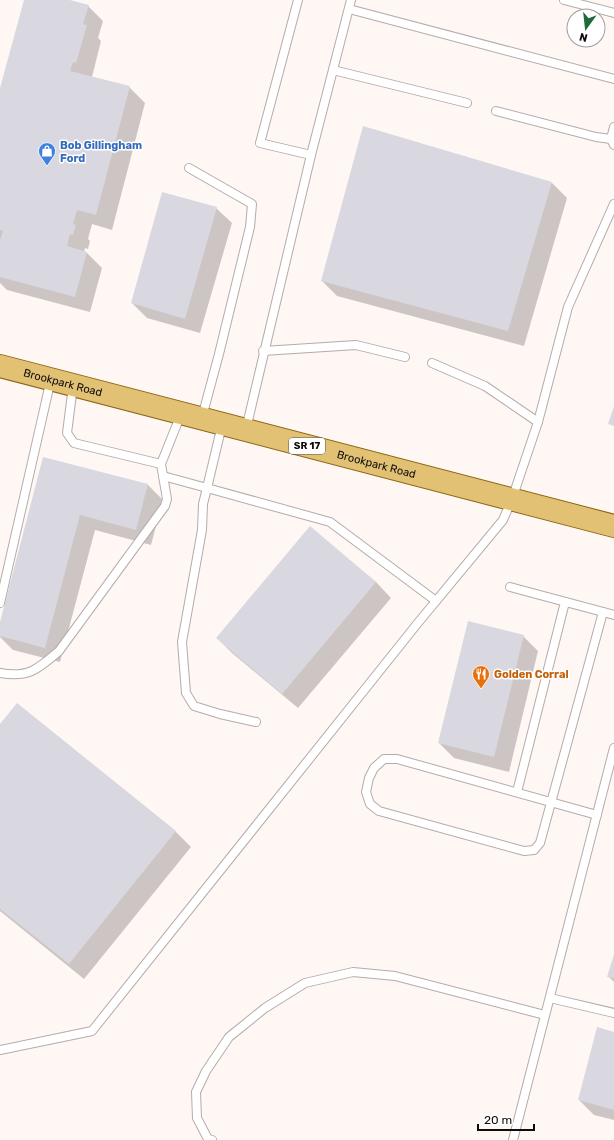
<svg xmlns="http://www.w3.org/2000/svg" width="614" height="1140" font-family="Rubik,sans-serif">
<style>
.shadow{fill:#0003}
.building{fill:#d9d8e0}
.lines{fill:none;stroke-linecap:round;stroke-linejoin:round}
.lane-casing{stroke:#b4aca8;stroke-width:10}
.primary-casing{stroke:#8b6713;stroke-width:24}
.lane{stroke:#fff;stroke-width:8}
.primary{stroke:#e2c174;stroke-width:22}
.labels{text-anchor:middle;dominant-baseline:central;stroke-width:3;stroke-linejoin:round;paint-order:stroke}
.shield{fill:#fff;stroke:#575554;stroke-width:1}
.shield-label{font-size:10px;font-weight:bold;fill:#0f0c0b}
.shop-label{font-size:11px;font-weight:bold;fill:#366cbe;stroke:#fff;text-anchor:start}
.street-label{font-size:11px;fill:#0f0c0b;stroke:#fff}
.food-label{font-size:11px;font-weight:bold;fill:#c56008;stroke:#fff;text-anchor:start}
</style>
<rect width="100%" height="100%" fill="#fff7f4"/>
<g class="shadow">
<polygon points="25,0 67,0 88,6 103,21 98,38 101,41 92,77 129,87 145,103 112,230 92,224 88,239 90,241 88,249 85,248 84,252 87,253 102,268 90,312 7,290 0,283 0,93"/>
<polygon points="552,183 567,198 524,346 337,296 322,281"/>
<polygon points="216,208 232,223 200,333 147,318 132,303"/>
<polygon points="44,458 148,485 163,500 151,545 95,530 60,662 13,650 0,637 0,626"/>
<polygon points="310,528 376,582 391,598 298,708 232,653 217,638"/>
<polygon points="523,636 538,651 509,772 454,758 439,743"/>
<polygon points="17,704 176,832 191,847 84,979 0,911 0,725"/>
<polygon points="614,956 614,982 608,976"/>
<polygon points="614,1033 614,1120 594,1115 579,1100"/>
</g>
<g class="building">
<polygon points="24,0 70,0 89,5 83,24 87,25 76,63 73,62 70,71 130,86 96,215 77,210 73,224 76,225 73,235 70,234 67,246 87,252 75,297 0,277 0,240 3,231 0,230 0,88"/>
<polygon points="363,126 552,182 508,331 321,281"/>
<polygon points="162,192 217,207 185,319 131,303"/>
<polygon points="614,406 614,426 608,424"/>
<polygon points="43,457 148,484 136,530 80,515 45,648 0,636 0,622"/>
<polygon points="310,526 376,582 282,694 216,638"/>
<polygon points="468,621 524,635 494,757 438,743"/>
<polygon points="17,703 176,831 69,964 0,909 0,724"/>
<polygon points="614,954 614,978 607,977"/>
<polygon points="597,1027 614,1032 614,1110 578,1100"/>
</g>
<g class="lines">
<g class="lane-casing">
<g id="lane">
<polyline points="298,0 260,143 311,155"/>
<polyline points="564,0 614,13"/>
<polyline points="349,9 614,79"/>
<polyline points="333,70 467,103"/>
<polyline points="496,111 596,137 611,139"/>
<polyline points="614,127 611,139 614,145"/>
<polyline points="189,168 252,204 250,227 219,354 202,417"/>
<polyline points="263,351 356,345 405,357"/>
<polyline points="73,386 67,433 74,443 161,464"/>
<polyline points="538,422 568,307 614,204"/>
<polyline points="222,425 207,488 330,522 436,601"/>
<polyline points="246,429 311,155 351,0"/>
<polyline points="163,476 207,488 203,504 202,530 182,642 186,693 194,706 220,714 256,722"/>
<polyline points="510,587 614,615"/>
<polyline points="0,603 51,379"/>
<path d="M 0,673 C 29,678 38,669 59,651 L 165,506 L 167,499 L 161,464 L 181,414"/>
<polyline points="517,792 565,602"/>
<polyline points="597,815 397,759 384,759 374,768 369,778 366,792 370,804 379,811 524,851 534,850 540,843 603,612"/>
<polyline points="550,998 614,1013"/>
<polyline points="0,1050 92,1031 417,624 503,520 512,499 538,422 485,386 432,363"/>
<polyline points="212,1140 208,1139 197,1118 196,1092 206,1071 229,1037 265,1008 305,983 353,972 395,976 545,1015"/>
<polyline points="513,1140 614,748"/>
</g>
</g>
<g class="primary-casing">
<g id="primary">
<path id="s1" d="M 0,366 L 614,526"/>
</g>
</g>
<use href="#lane" class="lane"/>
<use href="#primary" class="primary"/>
</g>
<defs>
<g id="shop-pin" transform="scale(0.9)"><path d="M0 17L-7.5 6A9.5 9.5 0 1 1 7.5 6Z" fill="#3f7fe0" stroke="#fff"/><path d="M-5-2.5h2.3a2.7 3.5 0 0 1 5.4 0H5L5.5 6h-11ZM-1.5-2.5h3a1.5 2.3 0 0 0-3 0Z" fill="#fff"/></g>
<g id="restaurant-pin" transform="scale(0.9)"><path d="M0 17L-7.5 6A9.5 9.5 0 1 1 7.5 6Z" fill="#e8710a" stroke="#fff"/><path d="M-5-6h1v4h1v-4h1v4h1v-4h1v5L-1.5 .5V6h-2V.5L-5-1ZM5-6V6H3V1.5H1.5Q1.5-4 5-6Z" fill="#fff"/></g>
</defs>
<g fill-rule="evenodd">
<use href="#shop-pin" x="47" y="151"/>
<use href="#restaurant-pin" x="481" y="674"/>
</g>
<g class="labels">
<rect class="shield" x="289" y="438" width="36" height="16" rx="3"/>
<g class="shield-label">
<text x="307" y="446">SR 17</text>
</g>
<g class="shop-label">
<text x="60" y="145">Bob Gillingham<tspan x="60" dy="13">Ford</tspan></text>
</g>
<g class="street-label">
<text stroke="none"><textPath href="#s1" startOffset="65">Brookpark Road</textPath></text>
<text stroke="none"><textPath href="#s1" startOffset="389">Brookpark Road</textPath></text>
</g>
<g class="food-label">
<text x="494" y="674">Golden Corral</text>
</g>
</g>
<g transform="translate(586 28) rotate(195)"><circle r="19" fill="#ffffff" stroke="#9f9e9d"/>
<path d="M0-3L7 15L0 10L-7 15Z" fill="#1c6b3a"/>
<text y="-6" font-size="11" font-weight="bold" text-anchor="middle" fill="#0f0c0b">N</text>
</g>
<path d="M478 1124v6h56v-6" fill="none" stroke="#0f0c0b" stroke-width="2"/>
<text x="484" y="1124" font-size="12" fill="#0f0c0b" stroke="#ffffff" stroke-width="3" paint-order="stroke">20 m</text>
</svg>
